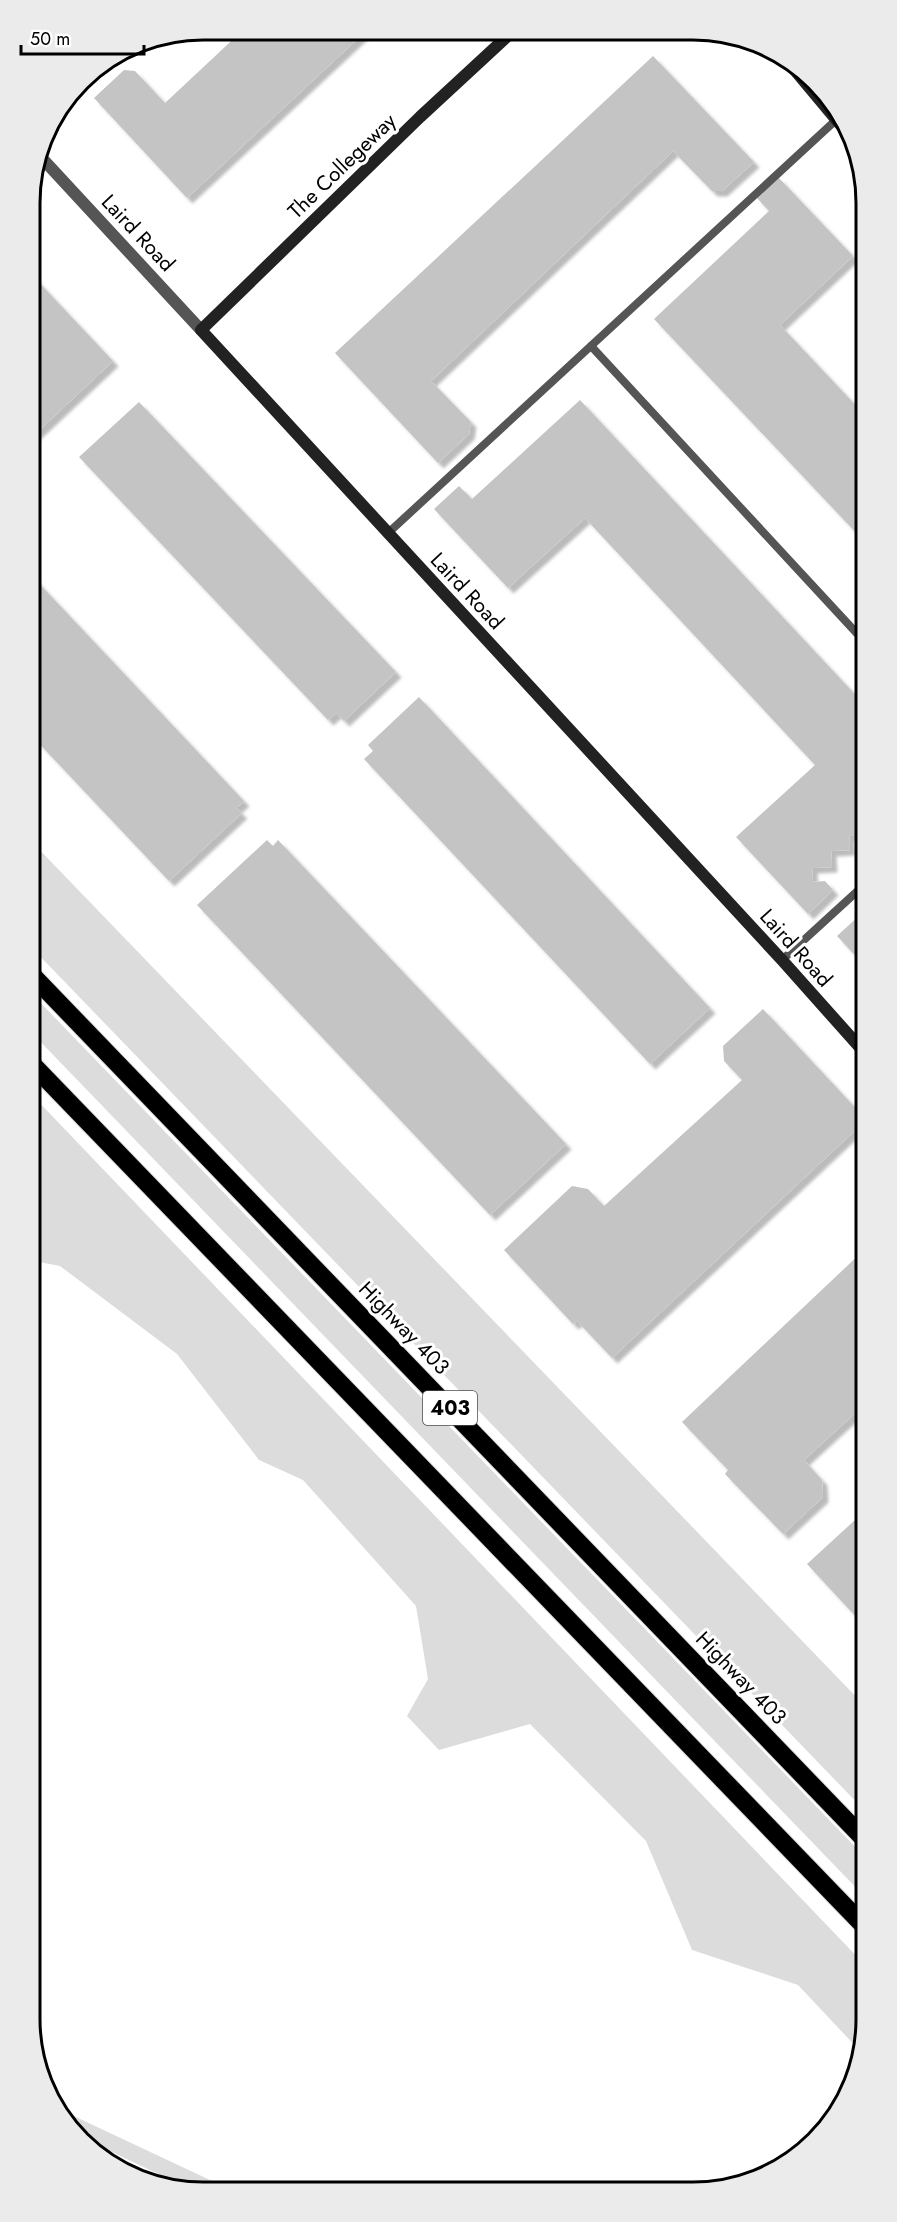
<svg xmlns="http://www.w3.org/2000/svg" width="897" height="2222" font-family="Jost,sans-serif">
<style>
.green{fill:#dcdcdc}
.building{fill:#c4c4c4;filter:url(#shadow)}
.lines{fill:none;stroke-linecap:round;stroke-linejoin:round}
.highway-casing{stroke:#dbdbdb;stroke-width:20}
.lane{stroke:#555;stroke-width:8}
.street{stroke:#555;stroke-width:12}
.secondary{stroke:#222;stroke-width:12}
.highway{stroke:#000;stroke-width:18}
.labels{text-anchor:middle;dominant-baseline:central;stroke-width:6;stroke-linejoin:round;paint-order:stroke}
.shield{fill:#fff;stroke:#4c4c4c;stroke-width:1.5}
.shield-label{font-size:20px;font-weight:bold;fill:#000}
.street-label{font-size:21px;fill:#000;stroke:#fff}
.rim{fill:none;stroke:#000;stroke-width:3}
</style>
<defs>
<filter id="shadow"><feDropShadow dx="5.5" dy="5.5" stdDeviation="1.5" flood-color="#0004"/></filter>
</defs>
<rect width="100%" height="100%" fill="#fff"/>
<g class="green">
<polygon points="32,842 866,1707 866,1812 33,949"/>
<polygon points="33,995 866,1858 866,1898 33,1034"/>
<polygon points="33,1096 866,1966 867,2029 861,2052 798,1985 692,1950 646,1841 530,1724 439,1750 407,1716 428,1679 416,1606 303,1480 259,1460 177,1354 60,1266 34,1261"/>
<polygon points="63,2111 227,2188 190,2189 78,2136"/>
</g>
<g class="building">
<polygon points="243,30 366,31 187,198 94,98 124,70 135,71 165,103"/>
<polygon points="653,56 754,162 722,191 712,191 673,151 431,381 471,422 469,434 438,463 335,353"/>
<polygon points="778,177 853,256 780,325 862,412 862,539 654,319 769,211 756,197"/>
<polygon points="31,274 113,361 31,438"/>
<polygon points="580,400 863,703 863,835 849,836 850,850 831,851 832,867 812,868 813,882 825,881 833,890 808,914 736,837 815,765 585,518 508,588 434,509 459,486 472,499"/>
<polygon points="139,402 396,672 344,721 336,713 328,720 79,457"/>
<polygon points="32,576 244,801 236,808 242,813 169,881 32,736"/>
<polygon points="419,697 710,1008 650,1064 364,759 373,751 368,745"/>
<polygon points="267,840 273,846 278,840 566,1144 490,1215 197,905"/>
<polygon points="861,914 863,916 864,965 837,936"/>
<polygon points="763,1009 864,1117 864,1122 612,1358 577,1321 573,1324 504,1250 572,1186 588,1189 604,1206 742,1080 724,1061 723,1046"/>
<polygon points="864,1250 865,1404 804,1460 822,1480 823,1497 783,1534 725,1474 728,1470 682,1422"/>
<polygon points="855,1520 865,1520 865,1620 864,1618 859,1620 807,1564"/>
</g>
<g class="lines">
<g class="highway-casing">
<g id="highway">
<polyline points="33,976 866,1841"/>
<polyline points="33,1065 866,1928"/>
</g>
</g>
<g class="lane">
<polyline points="591,346 863,640"/>
<polyline points="387,534 836,120"/>
<polyline points="782,960 863,886"/>
</g>
<polyline class="street" points="40,156 201,330"/>
<g class="secondary">
<polyline points="512,32 420,117 201,330 782,960 864,1052"/>
<polyline points="793,68 844,129"/>
</g>
<use href="#highway" class="highway"/>
</g>
<g class="labels">
<rect class="shield" x="423" y="1391" width="54" height="34" rx="4.5"/>
<g class="shield-label">
<text x="450" y="1408">403</text>
</g>
<g class="street-label">
<text transform="translate(342 166) rotate(-44)">The Collegeway</text>
<text transform="translate(138 233) rotate(47)">Laird Road</text>
<text transform="translate(467 591) rotate(47)">Laird Road</text>
<text transform="translate(796 948) rotate(48)">Laird Road</text>
<text transform="translate(404 1328) rotate(46)">Highway 403</text>
<text transform="translate(741 1678) rotate(46)">Highway 403</text>
</g>
</g>
<path d="M0 0H897V2222H0ZM203 40H693A163 163 0 0 1 856 203V2019A163 163 0 0 1 693 2182H203A163 163 0 0 1 40 2019V203A163 163 0 0 1 203 40Z" fill="#ebebeb" fill-rule="evenodd"/>
<path class="rim" d="M203 40H693A163 163 0 0 1 856 203V2019A163 163 0 0 1 693 2182H203A163 163 0 0 1 40 2019V203A163 163 0 0 1 203 40Z"/>
<path d="M21 45v9h123v-9" fill="none" stroke="#000000" stroke-width="3"/>
<text x="30" y="45" font-size="18" fill="#000000" stroke="#ffffff" stroke-width="4.5" paint-order="stroke">50 m</text>
</svg>
